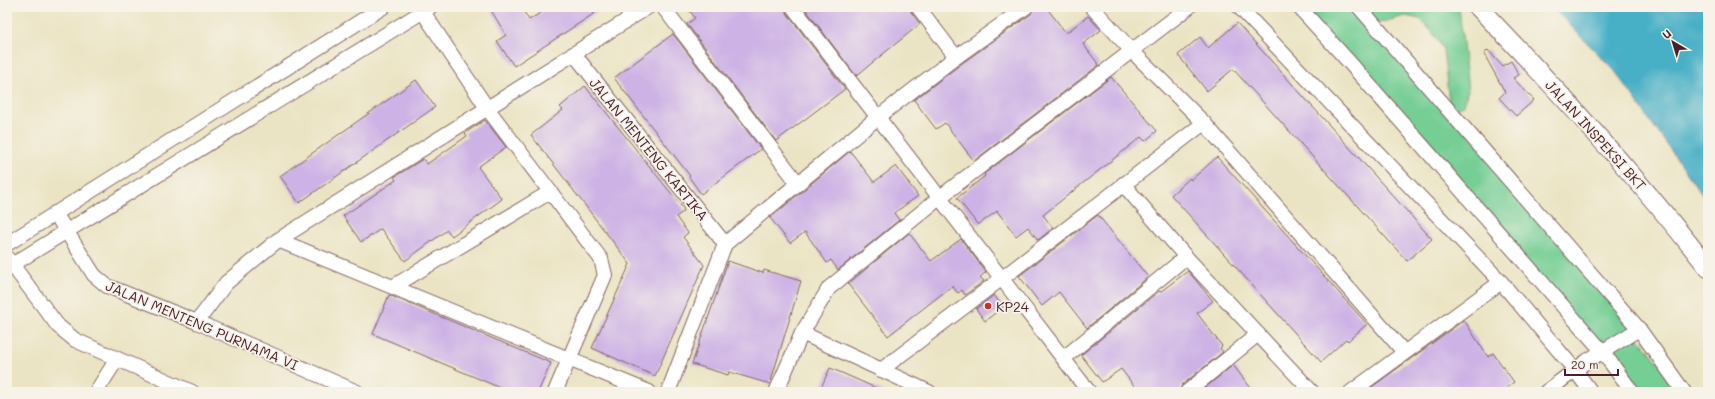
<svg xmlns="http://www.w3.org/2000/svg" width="1715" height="399" font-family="Mali,sans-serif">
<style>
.green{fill:#75ce94;stroke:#607660}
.water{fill:#47afc6;stroke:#486778}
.building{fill:#cdb2e5}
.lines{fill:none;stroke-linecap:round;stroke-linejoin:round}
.minor-casing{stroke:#826461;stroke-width:16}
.tertiary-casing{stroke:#826461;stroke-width:20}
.minor{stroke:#fff;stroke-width:14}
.tertiary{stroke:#fff;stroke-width:18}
.poi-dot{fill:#c8321e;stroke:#f7f3e8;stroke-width:1.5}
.labels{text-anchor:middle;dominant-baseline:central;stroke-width:3.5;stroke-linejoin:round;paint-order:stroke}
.street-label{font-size:14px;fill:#4a1f2b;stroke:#f7f3e8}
.poi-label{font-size:14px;fill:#4a1f2b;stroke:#f7f3e8;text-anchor:start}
</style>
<rect width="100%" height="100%" fill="#f7f3e8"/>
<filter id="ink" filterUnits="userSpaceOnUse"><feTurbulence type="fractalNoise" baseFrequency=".025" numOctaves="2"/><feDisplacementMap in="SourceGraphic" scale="8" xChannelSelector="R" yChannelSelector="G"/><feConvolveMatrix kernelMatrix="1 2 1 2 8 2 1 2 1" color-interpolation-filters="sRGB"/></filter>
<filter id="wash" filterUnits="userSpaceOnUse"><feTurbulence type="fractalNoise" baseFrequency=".012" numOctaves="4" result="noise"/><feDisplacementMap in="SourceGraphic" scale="16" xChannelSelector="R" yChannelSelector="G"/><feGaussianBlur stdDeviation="0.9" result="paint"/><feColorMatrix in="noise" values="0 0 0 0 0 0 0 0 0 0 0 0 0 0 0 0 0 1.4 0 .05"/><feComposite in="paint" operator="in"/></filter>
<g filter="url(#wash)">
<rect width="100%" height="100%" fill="#ebe4c4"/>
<g class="green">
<polygon points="1298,7 1355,7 1505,175 1683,392 1634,392"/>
<polygon points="1359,7 1459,7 1468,90 1463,106 1450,111 1443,49 1433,33 1420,19 1405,16 1375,24"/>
</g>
<polygon class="water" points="1552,7 1701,7 1708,16 1708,203 1615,71"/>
<g id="blocks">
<g class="building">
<polygon points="489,7 521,7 529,20 550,7 604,7 514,66 497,41 506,35"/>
<polygon points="687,7 785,7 786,12 845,89 776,141 687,24 695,18"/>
<polygon points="804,7 910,7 911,12 920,24 856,76"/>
<polygon points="1034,7 1046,7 1066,33 1088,16 1101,30 1083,44 1099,65 974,161 945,123 936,129 914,100 961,64 1031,14"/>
<polygon points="1237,23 1432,239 1407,261 1233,69 1207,91 1178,55 1200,37 1208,48"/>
<polygon points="673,34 761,149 701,194 689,177 690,176 614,78"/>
<polygon points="1488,50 1502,66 1511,61 1519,75 1513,78 1534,100 1516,116 1499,98 1505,92 1484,54"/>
<polygon points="1111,77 1157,131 1145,141 1141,137 1043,215 1053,228 1038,240 1028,227 1016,236 997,211 978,225 957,198 985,176 984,174"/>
<polygon points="416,80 435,107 299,203 280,176"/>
<polygon points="585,86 683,208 684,211 676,217 688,233 683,237 704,265 655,376 592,348 630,264 531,135 563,110 560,107"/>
<polygon points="485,120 506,147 478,167 502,199 452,236 447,230 405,261 381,229 361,242 343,216 396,180 394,177 423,159 427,164 467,136 465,133"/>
<polygon points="850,151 874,182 896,166 918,196 894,213 899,220 838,270 831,260 827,263 805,232 790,243 770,218"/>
<polygon points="1217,157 1367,324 1348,341 1346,339 1321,362 1171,195 1190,178 1191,180"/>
<polygon points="1098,215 1148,277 1087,328 1059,292 1042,306 1019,276"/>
<polygon points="909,233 931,261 961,239 986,272 980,277 984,281 965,295 962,290 958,293 952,286 888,336 848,284"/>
<polygon points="728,261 763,273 764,270 801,281 770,384 729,372 728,375 692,364"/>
<polygon points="1188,271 1213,301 1197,313 1222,346 1220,348 1223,352 1182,385 1179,392 1139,392 1121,369 1102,382 1081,355 1159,291 1160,292"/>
<polygon points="389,295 551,363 538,392 510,392 373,334"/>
<polygon points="994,295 1003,307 985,321 976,309"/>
<polygon points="1464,320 1488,357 1493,353 1514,382 1501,392 1365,392"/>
<polygon points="1233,365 1254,392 1200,392"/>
<polygon points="830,368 842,373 885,392 819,392"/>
</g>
</g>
</g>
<g filter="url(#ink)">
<use href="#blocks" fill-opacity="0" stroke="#826461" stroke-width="1"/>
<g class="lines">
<g class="minor-casing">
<g id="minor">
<polyline points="663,7 797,182"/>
<polyline points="793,7 1089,392"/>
<polyline points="918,7 956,57"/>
<polyline points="1092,7 1131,50 1204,123 1404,352"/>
<polyline points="1239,7 1501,282 1575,370 1591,392"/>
<polyline points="1299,7 1350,63 1603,352 1632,392"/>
<polyline points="1359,7 1639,329 1684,392"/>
<polyline points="423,12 487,108 601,259 605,275 555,392"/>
<polyline points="574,54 725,244"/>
<polyline points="1123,184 1186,257 1312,392"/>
<polyline points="55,213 94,275 107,286 197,322 357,392"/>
<polyline points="278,240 649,392"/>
<polyline points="7,244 383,7"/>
<polyline points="7,258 58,326 75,340 192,392"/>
<polyline points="7,268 430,7"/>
<polyline points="394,286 550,192"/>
<polyline points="197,322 226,283 278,240 648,7"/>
<polyline points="802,333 929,392"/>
<polyline points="1064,358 1186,257"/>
<polyline points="881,370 1001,279 1204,123"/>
<polyline points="96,392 117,359"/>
<polyline points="668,392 725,244 877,118 956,57 1026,7"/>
<polyline points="776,392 802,333 829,288 939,198 1189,7"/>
<polyline points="1187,392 1258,334"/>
<polyline points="1351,392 1501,282"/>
<polyline points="1546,392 1587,361 1639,329"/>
</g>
</g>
<g class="tertiary-casing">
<path id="tertiary" d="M 1478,7 C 1559,91 1637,176 1708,268"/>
</g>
<use href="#minor" class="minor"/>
<use href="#tertiary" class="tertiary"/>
</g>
</g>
<circle class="poi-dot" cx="988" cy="306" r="4"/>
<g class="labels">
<g class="street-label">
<text transform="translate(1596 135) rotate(48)">JALAN INSPEKSI BKT</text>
<text transform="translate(649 149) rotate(51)">JALAN MENTENG KARTIKA</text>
<text transform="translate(202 325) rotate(23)">JALAN MENTENG PURNAMA VI</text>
</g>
<g class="poi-label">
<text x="996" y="306">KP24</text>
</g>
</g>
<rect width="1715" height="399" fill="none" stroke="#f7f3e8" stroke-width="24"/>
<g transform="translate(1673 42) rotate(322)" stroke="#f7f3e8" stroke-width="3" paint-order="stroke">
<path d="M0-3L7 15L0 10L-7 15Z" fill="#4a1f2b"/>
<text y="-6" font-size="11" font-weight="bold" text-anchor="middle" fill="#4a1f2b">U</text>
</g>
<path d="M1565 369v6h53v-6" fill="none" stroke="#4a1f2b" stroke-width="2"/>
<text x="1571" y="369" font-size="12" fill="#4a1f2b" stroke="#f7f3e8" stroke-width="3" paint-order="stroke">20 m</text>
</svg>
